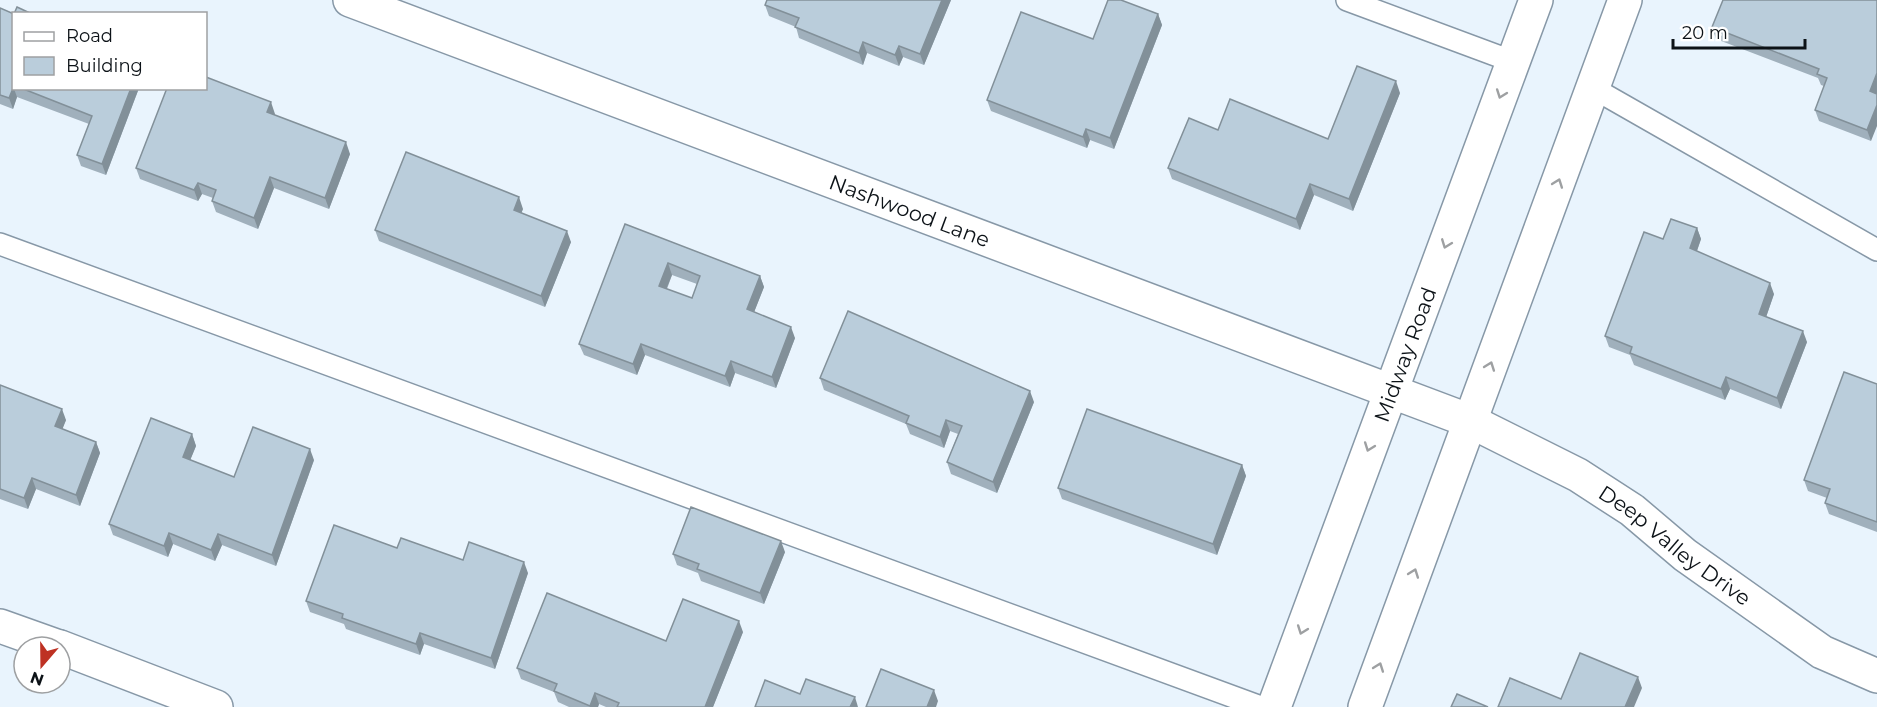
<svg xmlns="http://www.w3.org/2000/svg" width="1877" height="707" font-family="Montserrat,sans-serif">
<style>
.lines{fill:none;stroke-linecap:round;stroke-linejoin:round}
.service-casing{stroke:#8798a7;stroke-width:24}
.minor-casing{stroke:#8798a7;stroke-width:36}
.secondary-casing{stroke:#8798a7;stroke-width:36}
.service{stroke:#fff;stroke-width:21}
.minor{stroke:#fff;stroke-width:33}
.secondary{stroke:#fff;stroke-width:33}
.wall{fill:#a0b0bc;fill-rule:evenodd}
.shaded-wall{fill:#829099}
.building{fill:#bacddb;stroke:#829099;stroke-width:1.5;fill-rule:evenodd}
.oneway{stroke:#9ea0a2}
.labels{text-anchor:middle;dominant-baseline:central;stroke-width:5;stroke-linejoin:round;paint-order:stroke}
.street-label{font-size:21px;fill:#0c1217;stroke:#fff}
</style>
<rect width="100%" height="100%" fill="#e9f4fd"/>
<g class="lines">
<g class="service-casing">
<g id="service">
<polyline points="1347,0 1514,62"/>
<polyline points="1593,88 1877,250"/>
<polyline points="0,244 1261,707"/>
</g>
</g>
<g class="minor-casing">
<g id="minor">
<path id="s1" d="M 350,0 L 1470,421 L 1578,475 L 1632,510 L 1685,555 L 1822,652 L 1877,676"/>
<polyline points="0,626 59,647"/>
<polyline points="60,647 216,707"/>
</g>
</g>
<g class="secondary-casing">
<g id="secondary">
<path id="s2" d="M 1274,707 L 1536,0"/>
<polyline points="1365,707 1625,0"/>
</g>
</g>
<use href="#service" class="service"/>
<use href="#minor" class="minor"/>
<use href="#secondary" class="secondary"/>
</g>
<g class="wall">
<polygon points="767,0 951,0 924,65 903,57 899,66 867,53 863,65 799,38 796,27 769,16 765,5"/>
<polygon points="1877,0 1871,141 1819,121 1815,110 1824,86 1821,85 1818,78 1716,39 1712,27"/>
<polygon points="0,8 14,14 14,88 139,88 106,175 81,166 77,155 89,124 17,97 13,109 0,104"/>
<polygon points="1158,14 1162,25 1114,149 1090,140 1087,148 991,111 987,100 1093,39"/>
<polygon points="1400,93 1353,211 1314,195 1300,230 1172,179 1168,168 1218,130 1328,139"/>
<polygon points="275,114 274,115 350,154 329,209 274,188 258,229 216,212 212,201 213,198 202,194 198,201 140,179 136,168"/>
<polygon points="523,209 521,213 571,242 545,307 379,241 375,230"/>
<path d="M 625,224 L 760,276 L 764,287 L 754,312 L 795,338 L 776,388 L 735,373 L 730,387 L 645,355 L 637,375 L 584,355 L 579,344 ZM 672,275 L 697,284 L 692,298 L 667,289 Z"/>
<polygon points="1697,228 1701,239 1697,251 1774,294 1766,317 1807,342 1781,409 1730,389 1725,400 1634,365 1630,355 1609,347 1605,336 1663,239"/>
<polygon points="820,378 1034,402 997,493 951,474 947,462 958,434 950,431 944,448 910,434 906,424 824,390"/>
<polygon points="1877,384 1877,532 1829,514 1825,503 1827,498 1808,491 1804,480"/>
<polygon points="0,385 66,420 62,429 96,442 100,453 80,506 36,489 28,509 0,499"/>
<polygon points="192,434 196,446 190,460 234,477 314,460 276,566 222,545 215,561 173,544 168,557 113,535 109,524"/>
<polygon points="1242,465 1246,476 1217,555 1062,499 1058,488"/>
<polygon points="397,548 463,560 528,573 495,669 424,644 420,655 346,629 344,624 310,612 306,601"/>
<polygon points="785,552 764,604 701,581 698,573 677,565 673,554"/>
<polygon points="743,632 713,707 606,707 599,704 598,707 569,707 558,702 554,692 521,679 517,668 666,641"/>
</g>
<g class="shaded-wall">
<polygon points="942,0 951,0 924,65 920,54"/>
<polygon points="1158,14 1162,25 1114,149 1110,138"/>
<polygon points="863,42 867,53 863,65 859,53"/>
<polygon points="899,46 903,57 899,66 895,55"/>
<polygon points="1877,73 1877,95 1870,91"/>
<polygon points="1396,81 1400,93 1353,211 1349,199"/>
<polygon points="13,86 17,97 13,109 9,98"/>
<polygon points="131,88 139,88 106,175 102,164"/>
<polygon points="271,102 275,114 271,123 267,112"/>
<polygon points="1877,105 1877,126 1871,141 1867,130"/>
<polygon points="1086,129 1090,140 1087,148 1083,137"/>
<polygon points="346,142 350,154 329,209 325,198"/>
<polygon points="270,177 274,188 258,229 254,218"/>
<polygon points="198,183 202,194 198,201 194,190"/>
<polygon points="1310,184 1314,195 1300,230 1296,219"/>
<polygon points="519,197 523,209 518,221 514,210"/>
<polygon points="1697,228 1701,239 1694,259 1690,248"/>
<polygon points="567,231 571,242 545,307 541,296"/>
<polygon points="668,263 672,275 663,297 659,286"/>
<polygon points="760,276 764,287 751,320 747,309"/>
<polygon points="1770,283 1774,294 1763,326 1759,314"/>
<polygon points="791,327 795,338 776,388 772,377"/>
<polygon points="1803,331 1807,342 1781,409 1777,398"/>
<polygon points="641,344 645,355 637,375 633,364"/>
<polygon points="731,361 735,373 730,387 725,376"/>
<polygon points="1726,377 1730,389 1725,400 1721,389"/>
<polygon points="1030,391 1034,402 997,493 993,482"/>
<polygon points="62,409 66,420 59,438 55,426"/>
<polygon points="946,420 950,431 944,448 940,437"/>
<polygon points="192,434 196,446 187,468 183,457"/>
<polygon points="96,442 100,453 80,506 76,495"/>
<polygon points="310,449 314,460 276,566 272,555"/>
<polygon points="1242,465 1246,476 1217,555 1213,544"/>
<polygon points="32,478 36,489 28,509 24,498"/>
<polygon points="169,533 173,544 168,557 164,546"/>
<polygon points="218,534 222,545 215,561 211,550"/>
<polygon points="781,541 785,552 764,604 760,593"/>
<polygon points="524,562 528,573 495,669 491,658"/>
<polygon points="739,621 743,632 713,707 705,707"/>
<polygon points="420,633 424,644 420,655 416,644"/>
<polygon points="1638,677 1642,688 1634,707 1625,707"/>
<polygon points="934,690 938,701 936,707 927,707"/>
<polygon points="595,693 599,704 598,707 590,707 590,706"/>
<polygon points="855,697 858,707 850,707"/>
</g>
<g class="building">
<polygon points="767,0 942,0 920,54 899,46 895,55 863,42 859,53 795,27 799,18 765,5"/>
<polygon points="1108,0 1121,0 1158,14 1110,138 1086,129 1083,137 987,100 1021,12 1093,39"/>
<polygon points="1723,0 1877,0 1877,73 1870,91 1877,94 1877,105 1867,130 1815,110 1827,78 1817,74 1819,69 1712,27"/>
<polygon points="17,7 32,14 14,14"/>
<polygon points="0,8 14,14 14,86 9,98 0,95"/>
<polygon points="1357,66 1396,81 1349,199 1310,184 1296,219 1168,168 1189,118 1218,130 1230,99 1328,139"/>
<polygon points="206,77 271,102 267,112 346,142 325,198 270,177 254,218 212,201 216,190 198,183 194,190 136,168 167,88 206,88"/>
<polygon points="21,88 131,88 102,164 77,155 92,116"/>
<polygon points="406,152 519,197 514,210 567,231 541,296 375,230"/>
<polygon points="1671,219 1697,228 1690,248 1770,283 1759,314 1803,331 1777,398 1726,377 1721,389 1630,353 1632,347 1605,336 1644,232 1663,239"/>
<path d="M 625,224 L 760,276 L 747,309 L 791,327 L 772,377 L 731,361 L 725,376 L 641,344 L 633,364 L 579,344 ZM 668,263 L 700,276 L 692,298 L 659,286 Z"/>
<polygon points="848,311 1030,391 993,482 947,462 962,426 946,420 940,437 906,423 909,416 820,378"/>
<polygon points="1844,372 1877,384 1877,522 1825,503 1830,489 1804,480"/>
<polygon points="0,385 62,409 55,426 96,442 76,495 32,478 24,498 0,489"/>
<polygon points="1087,409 1242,465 1213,544 1058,488"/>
<polygon points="151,418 192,434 183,457 234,477 253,427 310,449 272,555 218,534 211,550 169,533 164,546 109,524"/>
<polygon points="691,507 781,541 760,593 697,569 699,564 673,554"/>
<polygon points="334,525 397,548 401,538 463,560 469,542 524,562 491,658 420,633 416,644 342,618 343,614 306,601"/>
<polygon points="547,593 666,641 683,599 739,621 705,707 617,707 619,703 595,693 590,706 554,691 557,684 517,668"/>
<polygon points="1580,653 1638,677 1625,707 1498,707 1510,678 1561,699"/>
<polygon points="881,669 934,690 927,707 866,707"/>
<polygon points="806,679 855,697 850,707 755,707 765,680 800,694"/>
<polygon points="1457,694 1488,707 1451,707"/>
</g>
<defs><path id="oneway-chevron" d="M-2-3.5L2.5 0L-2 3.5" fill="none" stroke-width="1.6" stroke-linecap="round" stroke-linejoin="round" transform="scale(1.5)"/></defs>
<g class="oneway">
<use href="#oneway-chevron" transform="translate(1501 94) rotate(110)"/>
<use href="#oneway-chevron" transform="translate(1558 183) rotate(-70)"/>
<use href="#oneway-chevron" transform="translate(1446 244) rotate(111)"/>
<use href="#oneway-chevron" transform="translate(1490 366) rotate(-70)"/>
<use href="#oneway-chevron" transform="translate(1369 447) rotate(110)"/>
<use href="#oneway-chevron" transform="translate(1414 573) rotate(-70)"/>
<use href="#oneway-chevron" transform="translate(1302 630) rotate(110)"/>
<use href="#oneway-chevron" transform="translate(1379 667) rotate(-70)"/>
</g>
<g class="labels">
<g class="street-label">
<text stroke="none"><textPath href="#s1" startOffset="598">Nashwood Lane</textPath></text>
<text stroke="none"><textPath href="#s2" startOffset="376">Midway Road</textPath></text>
<text stroke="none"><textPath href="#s1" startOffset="1437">Deep Valley Drive</textPath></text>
</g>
</g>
<rect x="12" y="12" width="195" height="78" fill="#ffffff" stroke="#9ea0a2" stroke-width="1.5"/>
<rect x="24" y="32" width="30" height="9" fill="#ffffff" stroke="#9ea0a2" stroke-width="1.5"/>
<text x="66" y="42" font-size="18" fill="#0c1217">Road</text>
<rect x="24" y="57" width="30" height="18" fill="#bacddb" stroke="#9ea0a2" stroke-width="1.5"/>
<text x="66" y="72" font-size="18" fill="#0c1217">Building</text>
<g transform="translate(42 665) rotate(200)"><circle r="28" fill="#ffffff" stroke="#9ea0a2" stroke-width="1.5"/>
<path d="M0-4.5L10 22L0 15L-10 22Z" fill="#be3123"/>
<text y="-9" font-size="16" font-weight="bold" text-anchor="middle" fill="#0c1217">N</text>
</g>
<path d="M1673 39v9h132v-9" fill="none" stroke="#0c1217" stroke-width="3"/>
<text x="1682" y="39" font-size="18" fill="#0c1217" stroke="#ffffff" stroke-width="4.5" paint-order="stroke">20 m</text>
</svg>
